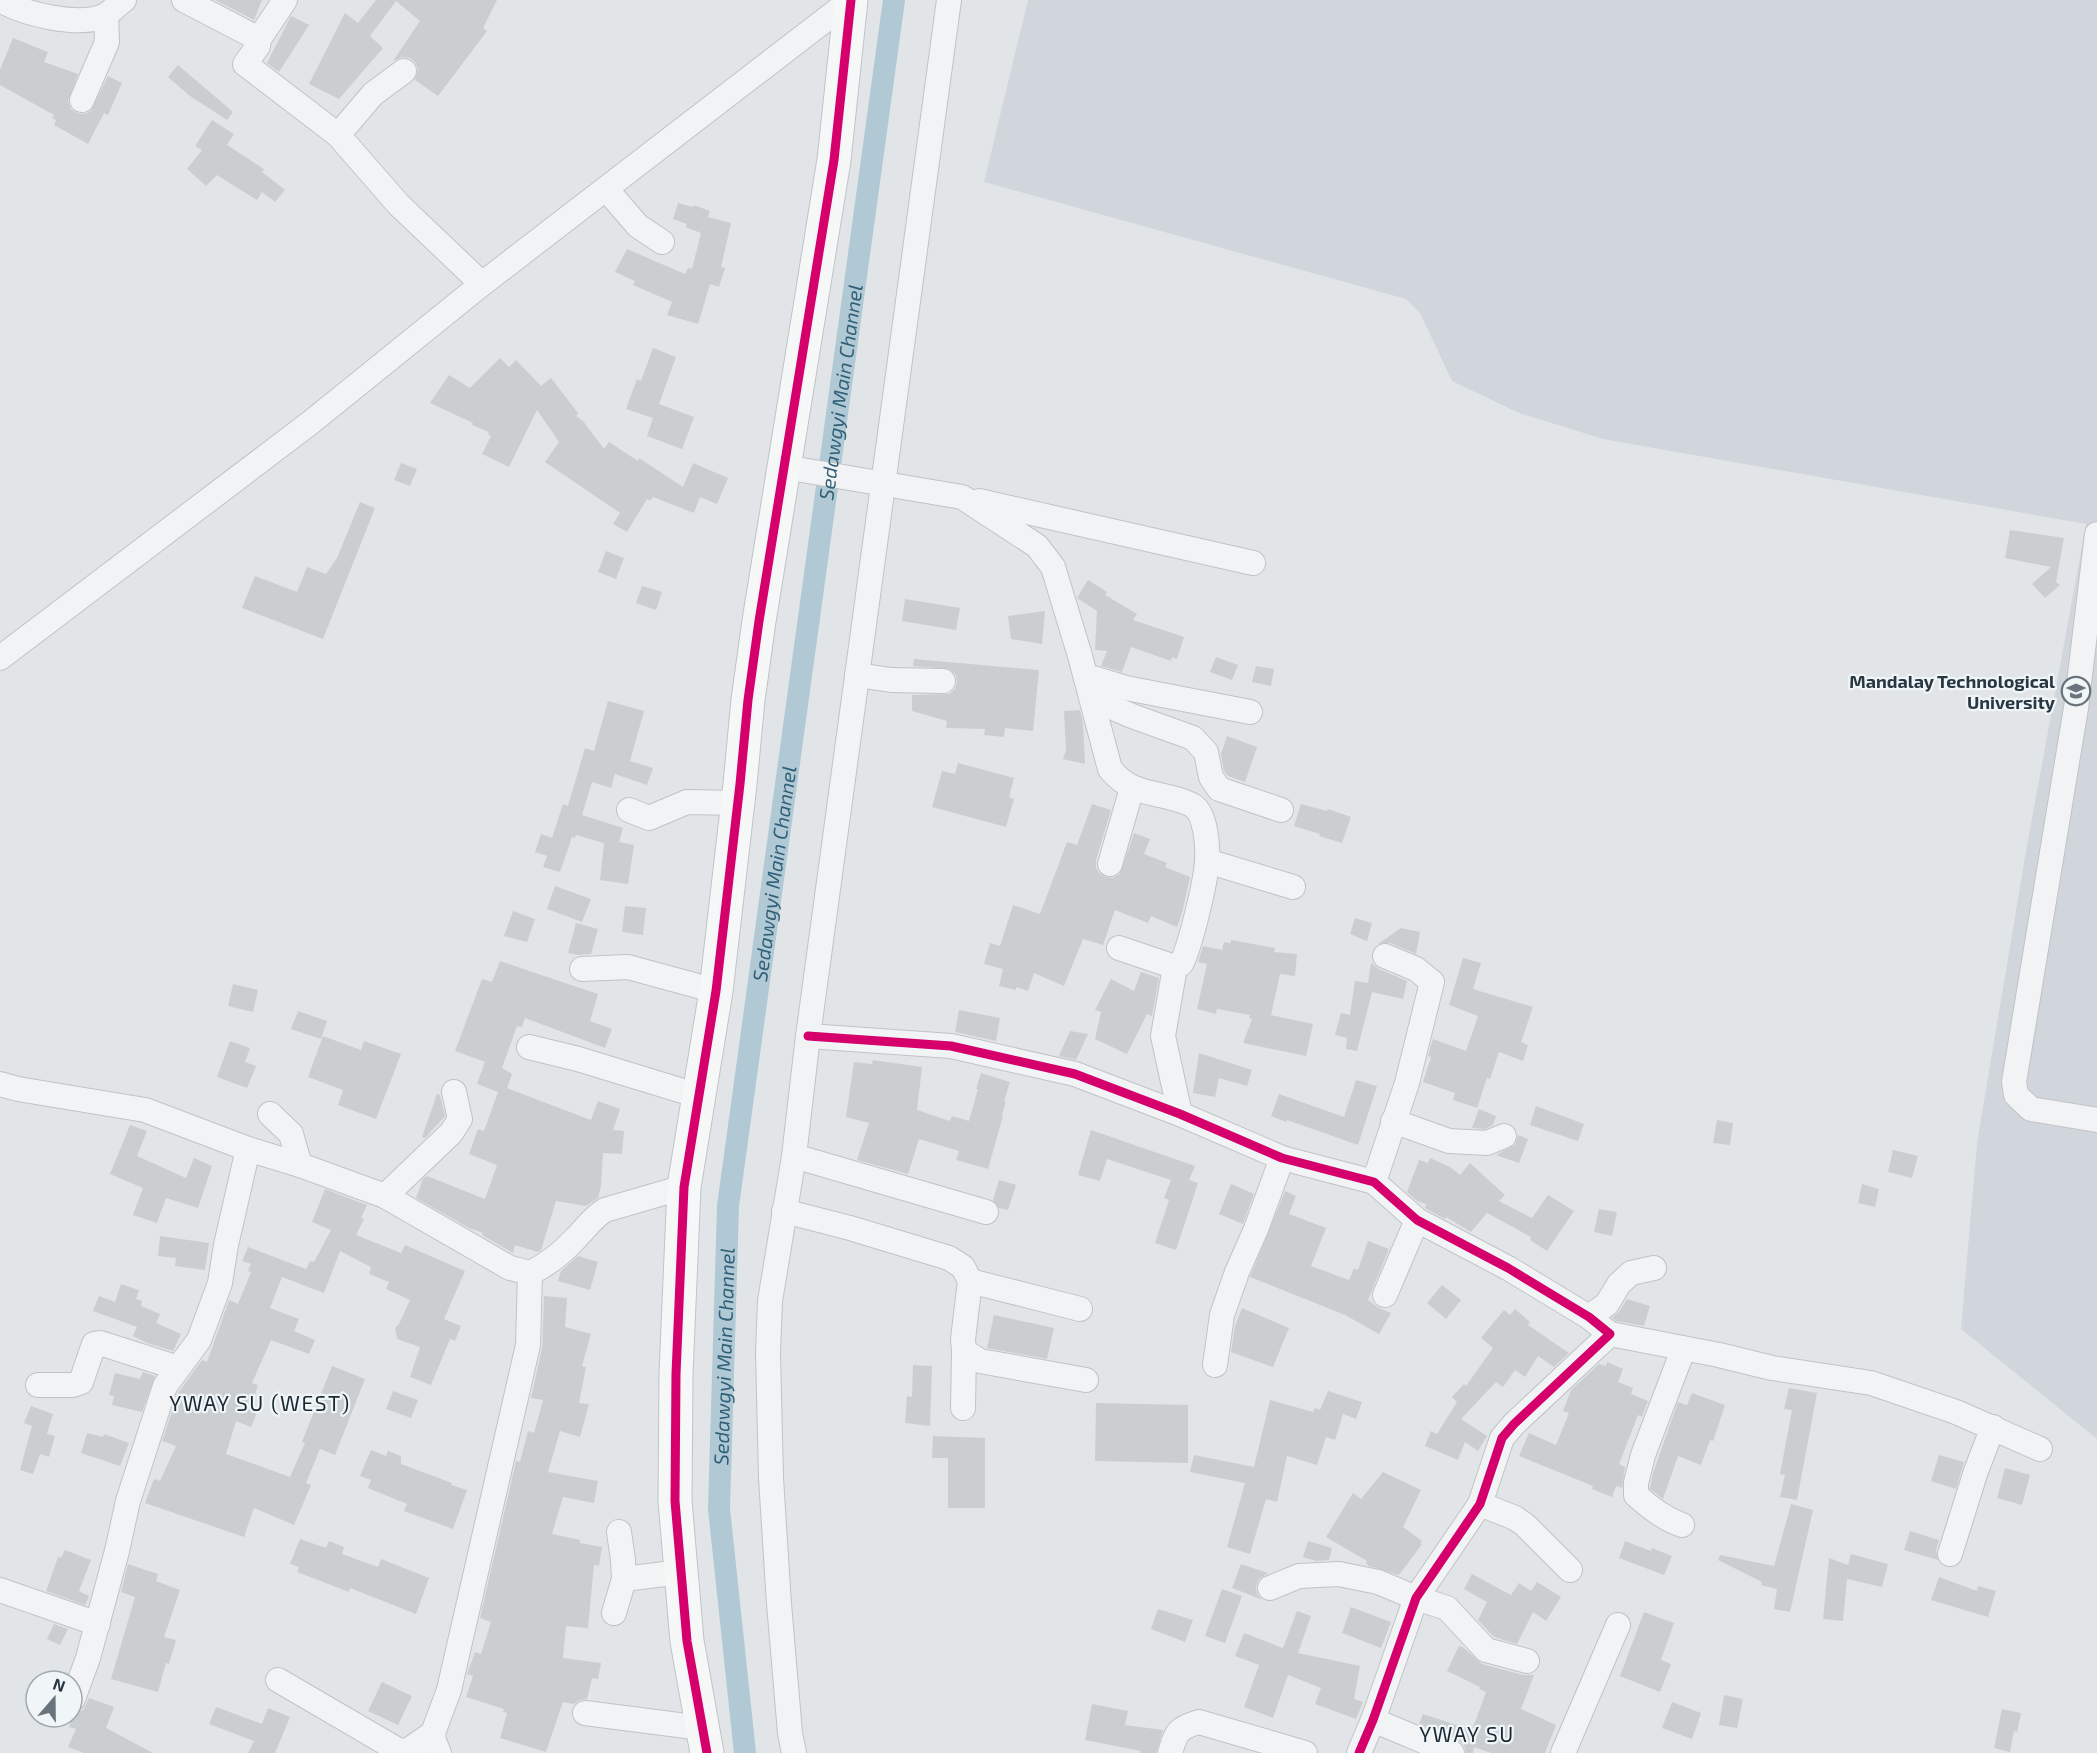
<svg xmlns="http://www.w3.org/2000/svg" width="2097" height="1753" font-family="'Exo 2',sans-serif">
<style>
.built{fill:#d0d6db}
.lines{fill:none;stroke-linecap:round;stroke-linejoin:round}
.canal{stroke:#b0c9d4;stroke-width:22}
.building{fill:#caced0}
.street-casing{stroke:#c0c3c6;stroke-width:26}
.secondary-casing{stroke:#c0c3c6;stroke-width:35}
.street{stroke:#f2f3f4;stroke-width:24}
.secondary{stroke:#f6f7f7;stroke-width:33}
.cycleway-casing{stroke:#f0f5f7;stroke-width:13}
.cycleway{stroke:#d6006c;stroke-width:9}
.labels{text-anchor:middle;dominant-baseline:central;stroke-width:4.5;stroke-linejoin:round;paint-order:stroke}
.poi-label{font-size:18px;font-weight:bold;fill:#283742;stroke:#f0f5f7;text-anchor:end}
.water-label{font-size:20px;font-style:italic;fill:#306078;stroke:#f0f5f7}
.quarter-label{font-size:21px;letter-spacing:1.5px;fill:#1a2833;stroke:#f0f5f7}
</style>
<rect width="100%" height="100%" fill="#e2e5e8"/>
<polygon class="built" points="1028,0 2097,0 2097,1439 1961,1329 1977,1143 2025,857 2086,524 1603,439 1519,413 1452,381 1420,313 1406,299 984,182"/>
<g class="lines">
<path class="canal" id="s1" d="M 745,1753 L 719,1509 L 728,1206 L 894,0"/>
</g>
<g class="building">
<polygon points="215,0 262,0 254,20"/>
<polygon points="376,0 497,0 483,28 487,31 438,96 415,80 418,69 415,62 410,58 402,57 393,61 420,21 396,1 370,36 383,48 339,99 309,84 345,13 358,23"/>
<polygon points="291,16 309,25 279,72 267,63"/>
<polygon points="13,38 48,52 44,62 78,74 68,101 71,109 77,113 84,114 91,111 108,76 122,83 108,115 104,113 88,144 54,125 56,120 52,118 54,115 0,85 0,70"/>
<polygon points="178,65 233,112 227,120 190,96 168,77"/>
<polygon points="212,120 234,134 227,145 264,169 262,172 285,190 275,202 262,192 257,200 217,175 206,186 187,169 202,150 195,146"/>
<polygon points="678,203 693,207 694,205 710,211 708,217 731,223 721,267 725,268 719,287 710,284 698,324 667,315 672,302 633,285 635,281 615,272 627,249 685,274 688,268 692,269 701,233 685,227 687,224 673,219"/>
<polygon points="653,348 676,357 659,404 694,417 682,449 647,436 653,418 626,409 637,379 641,381"/>
<polygon points="500,358 509,367 516,360 541,386 551,378 578,413 576,416 583,421 604,449 609,442 638,461 639,458 683,487 693,463 728,478 717,504 700,497 694,513 653,497 650,501 647,499 627,532 613,524 620,513 545,462 559,442 537,410 509,467 482,454 491,436 488,434 489,432 472,425 473,423 430,403 449,375 470,388"/>
<polygon points="401,463 417,469 410,486 394,480"/>
<polygon points="360,502 375,508 323,639 242,608 255,576 297,592 307,567 326,574 337,558"/>
<polygon points="2010,530 2064,538 2056,582 2060,585 2045,598 2032,584 2051,567 2005,558"/>
<polygon points="606,551 624,558 616,579 598,572"/>
<polygon points="1088,580 1107,592 1105,595 1137,614 1133,620 1184,637 1177,659 1172,657 1171,661 1131,647 1122,672 1101,666 1107,651 1095,650 1097,611 1077,598"/>
<polygon points="642,586 662,592 656,610 636,603"/>
<polygon points="905,599 960,608 956,630 902,621"/>
<polygon points="1045,611 1042,644 1011,639 1008,616"/>
<polygon points="1216,657 1238,665 1232,680 1210,672"/>
<polygon points="914,659 1039,670 1033,731 1005,728 1004,737 984,735 985,729 946,728 947,721 912,711 912,695 949,694 955,689 957,682 956,675 950,669 913,666"/>
<polygon points="1256,666 1274,669 1271,686 1252,682"/>
<polygon points="608,701 644,711 630,761 653,768 647,785 615,774 611,788 592,782 582,815 623,828 619,842 634,845 628,884 600,880 604,843 576,835 575,838 572,837 560,872 543,867 547,856 535,852 541,834 552,838 563,804 568,806 585,748 594,751"/>
<polygon points="1080,710 1083,723 1085,764 1063,759 1066,750 1064,711"/>
<polygon points="1227,736 1257,747 1245,782 1228,776 1224,771 1221,754"/>
<polygon points="958,763 1014,778 1009,797 1014,799 1006,827 932,807 942,771 955,774"/>
<polygon points="1092,804 1111,810 1096,860 1096,868 1100,874 1106,877 1113,878 1120,874 1134,833 1150,839 1144,854 1167,863 1165,867 1190,877 1182,913 1177,927 1151,916 1148,923 1115,910 1103,945 1083,939 1064,986 1034,973 1028,991 1016,987 1016,990 999,986 1003,969 984,964 990,943 1000,946 1013,905 1040,914 1067,842 1077,845"/>
<polygon points="1301,804 1327,811 1328,809 1351,817 1342,843 1319,836 1320,834 1294,826"/>
<polygon points="555,886 591,899 582,922 547,909"/>
<polygon points="625,906 646,908 643,935 622,932"/>
<polygon points="513,911 535,919 527,942 504,936"/>
<polygon points="1355,918 1372,923 1367,941 1350,934"/>
<polygon points="576,923 598,929 591,954 579,955 568,953"/>
<polygon points="1401,928 1420,932 1416,954 1390,943 1378,944"/>
<polygon points="1231,940 1275,948 1274,952 1297,954 1295,976 1280,974 1271,1015 1313,1024 1306,1056 1243,1043 1252,1019 1249,1018 1250,1015 1217,1009 1216,1014 1197,1009 1207,964 1198,962 1203,946 1222,950 1224,942 1231,943"/>
<polygon points="1463,958 1481,963 1473,989 1533,1007 1521,1042 1528,1045 1523,1061 1499,1052 1490,1079 1487,1078 1477,1108 1453,1100 1455,1093 1423,1082 1431,1057 1428,1056 1433,1039 1466,1051 1478,1016 1449,1005"/>
<polygon points="500,961 598,994 590,1021 612,1029 605,1048 525,1018 522,1027 517,1026 502,1068 512,1074 507,1088 591,1120 598,1101 620,1109 613,1130 624,1131 622,1154 603,1153 601,1186 598,1198 586,1206 556,1201 541,1250 538,1252 515,1245 513,1253 482,1235 483,1233 469,1228 416,1198 423,1179 427,1176 485,1199 497,1165 469,1154 478,1129 484,1131 498,1092 477,1084 485,1062 455,1051 482,979 492,982"/>
<polygon points="1371,963 1379,969 1407,981 1403,999 1372,992 1357,1051 1346,1049 1347,1038 1335,1035 1341,1013 1350,1015 1355,981 1368,983"/>
<polygon points="1141,972 1159,978 1152,1016 1147,1014 1127,1054 1095,1039 1101,1012 1095,1010 1111,979 1134,991"/>
<polygon points="233,984 258,990 253,1012 228,1006"/>
<polygon points="959,1010 1000,1018 996,1041 955,1032"/>
<polygon points="298,1011 327,1021 321,1039 291,1029"/>
<polygon points="1070,1031 1088,1034 1076,1060 1059,1056"/>
<polygon points="323,1036 361,1050 364,1041 401,1054 376,1119 338,1105 343,1090 308,1077"/>
<polygon points="230,1041 250,1048 245,1062 256,1066 247,1088 217,1077"/>
<polygon points="1199,1053 1252,1070 1247,1086 1219,1078 1215,1097 1193,1093"/>
<polygon points="873,1060 922,1067 917,1110 950,1121 952,1116 969,1121 978,1089 976,1089 981,1073 1010,1082 1004,1101 1006,1101 1002,1115 1003,1116 988,1169 956,1160 959,1151 919,1139 908,1174 857,1160 869,1123 846,1117 854,1062 872,1064"/>
<polygon points="1356,1080 1377,1086 1358,1145 1287,1120 1286,1122 1271,1116 1279,1094 1344,1117"/>
<polygon points="437,1094 440,1095 445,1116 425,1138 422,1137"/>
<polygon points="1536,1106 1584,1124 1578,1141 1530,1125"/>
<polygon points="1479,1109 1496,1116 1493,1125 1485,1129 1472,1128"/>
<polygon points="1717,1120 1733,1123 1730,1145 1713,1143"/>
<polygon points="130,1125 147,1131 137,1156 186,1178 194,1158 212,1166 198,1208 166,1198 157,1223 133,1215 143,1188 110,1174"/>
<polygon points="1091,1130 1195,1166 1189,1180 1198,1183 1176,1250 1155,1243 1169,1200 1164,1198 1171,1180 1107,1159 1100,1181 1078,1175"/>
<polygon points="1518,1135 1528,1139 1519,1163 1496,1155 1515,1145"/>
<polygon points="1893,1150 1918,1156 1912,1178 1888,1172"/>
<polygon points="1430,1158 1450,1167 1460,1175 1470,1163 1505,1195 1499,1201 1532,1218 1548,1195 1574,1211 1547,1251 1530,1240 1531,1237 1487,1213 1471,1232 1446,1217 1445,1219 1425,1208 1426,1204 1417,1201 1407,1192 1419,1160 1428,1163"/>
<polygon points="999,1180 1016,1185 1008,1210 999,1208 993,1200"/>
<polygon points="1231,1184 1254,1194 1243,1224 1219,1214"/>
<polygon points="1862,1184 1879,1189 1875,1207 1858,1203"/>
<polygon points="325,1189 367,1205 361,1218 364,1219 356,1235 401,1253 405,1245 465,1271 444,1319 461,1326 455,1341 450,1339 431,1385 410,1377 420,1347 397,1339 395,1328 399,1324 410,1300 386,1289 389,1282 369,1274 371,1267 340,1251 324,1293 282,1277 270,1308 299,1319 294,1331 315,1340 309,1354 271,1340 252,1383 258,1385 251,1407 258,1410 251,1427 236,1421 226,1454 290,1477 305,1443 302,1442 332,1366 365,1379 335,1455 320,1449 306,1483 311,1485 294,1525 254,1508 244,1537 145,1503 154,1479 160,1481 176,1446 162,1441 178,1393 202,1360 207,1362 229,1300 238,1304 251,1272 248,1271 251,1264 242,1261 248,1247 306,1269 310,1261 314,1262 331,1230 312,1222"/>
<polygon points="1285,1191 1296,1196 1289,1214 1326,1228 1311,1266 1349,1280 1354,1268 1358,1270 1368,1241 1389,1249 1368,1300 1379,1308 1391,1313 1379,1334 1345,1315 1250,1277"/>
<polygon points="1599,1209 1617,1212 1612,1236 1594,1232"/>
<polygon points="160,1236 209,1243 205,1270 175,1266 176,1258 158,1256"/>
<polygon points="578,1256 598,1262 590,1290 558,1281 561,1271"/>
<polygon points="121,1284 139,1290 136,1299 142,1301 141,1306 160,1314 156,1323 181,1334 173,1351 147,1343 133,1336 137,1327 93,1311 99,1296 115,1302"/>
<polygon points="1442,1285 1461,1300 1446,1319 1427,1303"/>
<polygon points="544,1296 567,1298 565,1327 591,1334 582,1366 586,1367 579,1403 589,1404 580,1437 560,1431 548,1472 598,1481 594,1503 563,1497 552,1534 580,1540 580,1543 602,1547 599,1566 594,1565 588,1628 566,1626 563,1658 601,1663 598,1679 592,1678 587,1699 580,1700 574,1704 563,1702 546,1752 500,1738 507,1713 503,1712 504,1709 466,1697 473,1676 467,1674 475,1652 481,1654 491,1622 480,1618 516,1461 520,1462 528,1431 534,1433 543,1400 531,1398 542,1348"/>
<polygon points="1627,1299 1650,1306 1644,1326 1616,1321 1612,1318 1619,1312"/>
<polygon points="1242,1308 1289,1328 1273,1367 1231,1352 1235,1326"/>
<polygon points="1515,1309 1530,1322 1528,1325 1569,1353 1554,1367 1538,1356 1525,1377 1515,1370 1503,1387 1496,1382 1461,1419 1487,1436 1478,1451 1465,1442 1458,1460 1425,1446 1431,1431 1437,1434 1457,1402 1452,1397 1464,1384 1466,1386 1493,1348 1481,1338 1504,1310 1510,1315"/>
<polygon points="994,1315 1054,1328 1047,1359 987,1348"/>
<polygon points="1607,1362 1623,1369 1618,1382 1633,1388 1631,1394 1648,1401 1642,1417 1638,1415 1619,1464 1625,1467 1622,1488 1616,1486 1612,1497 1592,1489 1593,1486 1519,1456 1529,1433 1556,1445 1569,1413 1563,1411 1571,1390 1599,1364 1606,1366"/>
<polygon points="913,1365 932,1366 930,1426 905,1423 907,1396 912,1397"/>
<polygon points="143,1372 155,1376 142,1412 112,1405 114,1396 109,1395 115,1373 140,1379"/>
<polygon points="1789,1388 1817,1393 1797,1500 1780,1497 1785,1475 1780,1474 1792,1410 1784,1409"/>
<polygon points="393,1391 418,1400 411,1418 386,1409"/>
<polygon points="1328,1391 1362,1402 1356,1419 1343,1414 1335,1440 1326,1437 1317,1465 1287,1456 1277,1502 1266,1499 1250,1554 1227,1547 1245,1483 1190,1472 1194,1455 1254,1467 1270,1400 1313,1412 1315,1408 1320,1410"/>
<polygon points="1692,1393 1725,1405 1713,1441 1710,1440 1701,1465 1678,1456 1663,1499 1650,1489 1653,1473 1678,1402 1687,1405"/>
<polygon points="1096,1403 1188,1405 1188,1463 1095,1461"/>
<polygon points="31,1406 53,1414 47,1434 55,1436 49,1457 40,1454 33,1474 20,1470 32,1426 24,1423"/>
<polygon points="87,1433 103,1437 104,1434 129,1443 120,1466 81,1453"/>
<polygon points="933,1436 985,1438 985,1508 948,1508 948,1458 932,1458"/>
<polygon points="371,1450 386,1456 388,1451 401,1456 401,1464 452,1483 451,1485 467,1490 453,1529 404,1511 407,1504 368,1488 371,1480 360,1476"/>
<polygon points="1939,1455 1964,1462 1956,1489 1931,1481"/>
<polygon points="2005,1468 2030,1475 2022,1505 1997,1498"/>
<polygon points="1383,1472 1421,1490 1403,1527 1422,1541 1420,1543 1422,1544 1399,1575 1369,1566 1366,1563 1367,1561 1326,1537 1353,1493 1361,1499"/>
<polygon points="1791,1504 1813,1510 1790,1612 1774,1609 1777,1589 1761,1585 1762,1582 1718,1560 1720,1555 1774,1566"/>
<polygon points="1910,1531 1939,1540 1936,1550 1938,1560 1904,1550"/>
<polygon points="300,1539 326,1548 329,1541 344,1547 342,1554 378,1567 381,1559 429,1578 416,1614 350,1588 349,1592 297,1572 299,1567 290,1564"/>
<polygon points="1308,1541 1332,1548 1329,1560 1316,1561 1303,1557"/>
<polygon points="1625,1541 1651,1551 1652,1548 1672,1556 1664,1575 1619,1558"/>
<polygon points="65,1550 91,1560 79,1591 89,1596 85,1605 46,1591 58,1557 61,1558"/>
<polygon points="1851,1554 1888,1564 1882,1587 1847,1579 1843,1621 1823,1619 1829,1558 1848,1565"/>
<polygon points="128,1564 158,1574 156,1581 180,1590 164,1637 176,1640 169,1664 166,1663 158,1692 111,1679 135,1597 121,1592"/>
<polygon points="1241,1564 1268,1573 1259,1579 1256,1586 1257,1594 1263,1600 1232,1588"/>
<polygon points="1472,1574 1511,1595 1519,1583 1531,1591 1537,1582 1561,1597 1546,1621 1533,1612 1517,1644 1494,1637 1478,1620 1487,1602 1464,1589"/>
<polygon points="1939,1577 1977,1591 1978,1586 1996,1591 1988,1617 1931,1600"/>
<polygon points="1222,1589 1242,1596 1225,1643 1205,1636"/>
<polygon points="1351,1607 1391,1622 1381,1648 1342,1633"/>
<polygon points="1158,1609 1193,1620 1185,1642 1151,1629"/>
<polygon points="1297,1611 1311,1616 1298,1653 1360,1666 1354,1699 1363,1702 1356,1719 1315,1704 1321,1688 1288,1675 1273,1718 1244,1707 1259,1665 1235,1656 1244,1633 1283,1648"/>
<polygon points="1644,1612 1674,1623 1661,1660 1671,1664 1660,1692 1620,1676"/>
<polygon points="54,1624 68,1629 60,1645 47,1639"/>
<polygon points="1459,1646 1464,1648 1482,1664 1523,1675 1534,1675 1521,1709 1556,1725 1545,1753 1491,1753 1474,1747 1473,1753 1466,1753 1464,1745 1458,1740 1419,1724 1423,1714 1472,1730 1486,1692 1479,1689 1480,1687 1447,1671"/>
<polygon points="382,1682 412,1696 398,1725 368,1711"/>
<polygon points="1724,1695 1743,1699 1737,1728 1719,1725"/>
<polygon points="89,1698 114,1707 106,1728 153,1753 84,1753 68,1747 76,1729 69,1727 74,1713 83,1710"/>
<polygon points="1672,1702 1701,1713 1692,1739 1662,1728"/>
<polygon points="1092,1704 1128,1711 1125,1725 1163,1730 1156,1753 1140,1753 1141,1751 1085,1740"/>
<polygon points="216,1707 262,1724 268,1708 290,1717 275,1753 248,1753 254,1741 209,1724"/>
<polygon points="2002,1709 2021,1713 2017,1732 2014,1731 2010,1752 1994,1748"/>
</g>
<g class="lines">
<g class="street-casing">
<g id="street">
<path d="M 0,0 C 24,14 80,28 106,15 C 112,11 118,4 124,0"/>
<polyline points="184,0 259,39"/>
<polyline points="285,0 259,39 258,46 245,64 338,135 399,205 482,284"/>
<polyline points="82,100 107,42 106,15"/>
<polyline points="338,135 373,94 404,71"/>
<polyline points="606,189 638,226 662,242"/>
<path d="M 784,467 L 962,497 L 1037,546 L 1053,567 L 1080,656 L 1110,769 C 1134,799 1162,790 1192,805 C 1206,813 1208,846 1207,861 C 1206,881 1190,948 1181,964 L 1175,967 L 1119,948"/>
<polyline points="979,501 1253,563"/>
<polyline points="2097,534 2076,708 2014,1082 2016,1095 2031,1109 2097,1120"/>
<polyline points="0,658 310,423 482,284 851,0"/>
<polyline points="857,675 891,680 943,681"/>
<polyline points="1093,678 1126,688 1250,712"/>
<polyline points="1094,682 1102,703 1132,716 1193,738 1206,752 1211,777 1219,789 1281,810"/>
<polyline points="629,810 649,818 687,802 738,803"/>
<polyline points="1207,861 1293,887"/>
<polyline points="1110,864 1132,788"/>
<polyline points="1175,967 1163,1036 1180,1114"/>
<polyline points="582,969 628,967 716,991"/>
<polyline points="808,1036 951,1046 1075,1074 1180,1114 1282,1158 1374,1182 1417,1220 1508,1268 1589,1317 1610,1334 1514,1424 1502,1438 1480,1504 1416,1598 1373,1720 1359,1753"/>
<polyline points="529,1047 578,1059 699,1096"/>
<path d="M 0,1084 L 18,1089 L 145,1110 L 248,1149 L 300,1165 L 385,1196 L 510,1268 L 530,1273 C 547,1265 562,1253 575,1239 C 585,1229 593,1217 605,1210 L 684,1187"/>
<polyline points="270,1114 291,1134 300,1165"/>
<polyline points="1393,1121 1449,1141 1487,1143 1504,1136"/>
<polyline points="794,1156 986,1212"/>
<polyline points="1374,1182 1407,1083 1432,982 1416,969 1385,956"/>
<polyline points="385,1196 451,1133 460,1119 454,1092"/>
<polyline points="784,1211 850,1228 949,1258 963,1267 970,1281 963,1339 964,1351 980,1361 1086,1380"/>
<polyline points="970,1281 1080,1309"/>
<polyline points="1385,1295 1417,1220"/>
<polyline points="1589,1317 1607,1304 1619,1284 1631,1273 1654,1268"/>
<polyline points="1610,1334 1719,1355 1772,1368 1871,1383 1956,1412 2040,1449"/>
<polyline points="1215,1365 1222,1315 1237,1272 1256,1229 1282,1158"/>
<polyline points="38,1385 73,1385 81,1382 94,1344 100,1343 178,1368"/>
<polyline points="963,1408 964,1351"/>
<polyline points="1480,1504 1515,1518 1525,1525 1570,1570"/>
<path d="M 1682,1525 C 1665,1519 1650,1508 1636,1495 L 1636,1483 L 1643,1455 L 1683,1350"/>
<polyline points="619,1532 623,1560 624,1579 681,1572"/>
<polyline points="1950,1554 1976,1471 1993,1427"/>
<polyline points="1270,1588 1299,1576 1339,1574 1378,1582 1416,1598 1447,1608 1486,1650 1527,1661"/>
<polyline points="0,1590 98,1624"/>
<polyline points="614,1613 624,1579"/>
<polyline points="278,1680 398,1750 407,1751 433,1733"/>
<polyline points="73,1699 88,1658 117,1551 128,1501 165,1386 199,1340 220,1283 226,1245 248,1149"/>
<polyline points="585,1713 702,1728"/>
<polyline points="1373,1720 1452,1753"/>
<polyline points="439,1753 434,1741 433,1733 449,1690 528,1345 530,1273"/>
<polyline points="794,1753 790,1733 779,1604 771,1478 768,1352 770,1301 794,1156 808,1036 949,0"/>
<path d="M 1170,1753 C 1176,1733 1177,1728 1199,1722 L 1305,1753"/>
<polyline points="1563,1753 1618,1625"/>
</g>
</g>
<g class="secondary-casing">
<polyline id="secondary" points="707,1753 687,1641 675,1501 676,1374 684,1187 716,991 740,784 748,700 759,621 834,160 851,0"/>
</g>
<use href="#street" class="street"/>
<use href="#secondary" class="secondary"/>
<g class="cycleway-casing">
<g id="cycleway">
<polyline points="808,1036 951,1046 1075,1074 1180,1114 1282,1158 1374,1182 1417,1220 1508,1268 1589,1317 1610,1334 1514,1424 1502,1438 1480,1504 1416,1598 1373,1720 1359,1753"/>
<polyline points="707,1753 687,1641 675,1501 676,1374 684,1187 716,991 740,784 748,700 759,621 834,160 851,0"/>
</g>
</g>
<use href="#cycleway" class="cycleway"/>
</g>
<defs>
<g id="university-ring" transform="scale(1.5)"><circle r="9.5" fill="#f0f5f7" stroke="#69747c" stroke-width="1.5"/><path d="M0-5L7-2L0 1L-7-2ZM-4 1L0 2.5L4 1V4Q0 6-4 4Z" fill="#69747c"/></g>
</defs>
<g fill-rule="evenodd">
<use href="#university-ring" x="2076" y="691"/>
</g>
<g class="labels">
<g class="poi-label">
<text x="2055" y="681">Mandalay Technological<tspan x="2055" dy="21">University</tspan></text>
</g>
<g class="water-label">
<text stroke="none"><textPath href="#s1" startOffset="1370">Sedawgyi Main Channel</textPath></text>
<text stroke="none"><textPath href="#s1" startOffset="884">Sedawgyi Main Channel</textPath></text>
<text stroke="none"><textPath href="#s1" startOffset="398">Sedawgyi Main Channel</textPath></text>
</g>
<g class="quarter-label">
<text x="260" y="1402">YWAY SU (WEST)</text>
<text x="1467" y="1733">YWAY SU</text>
</g>
</g>
<g transform="translate(54 1699) rotate(20)"><circle r="28" fill="#f0f5f7" stroke="#a0a9af" stroke-width="1.5"/>
<path d="M0-4.5L10 22L0 15L-10 22Z" fill="#69747c"/>
<text y="-9" font-size="16" font-weight="bold" text-anchor="middle" fill="#283742">N</text>
</g>
</svg>
